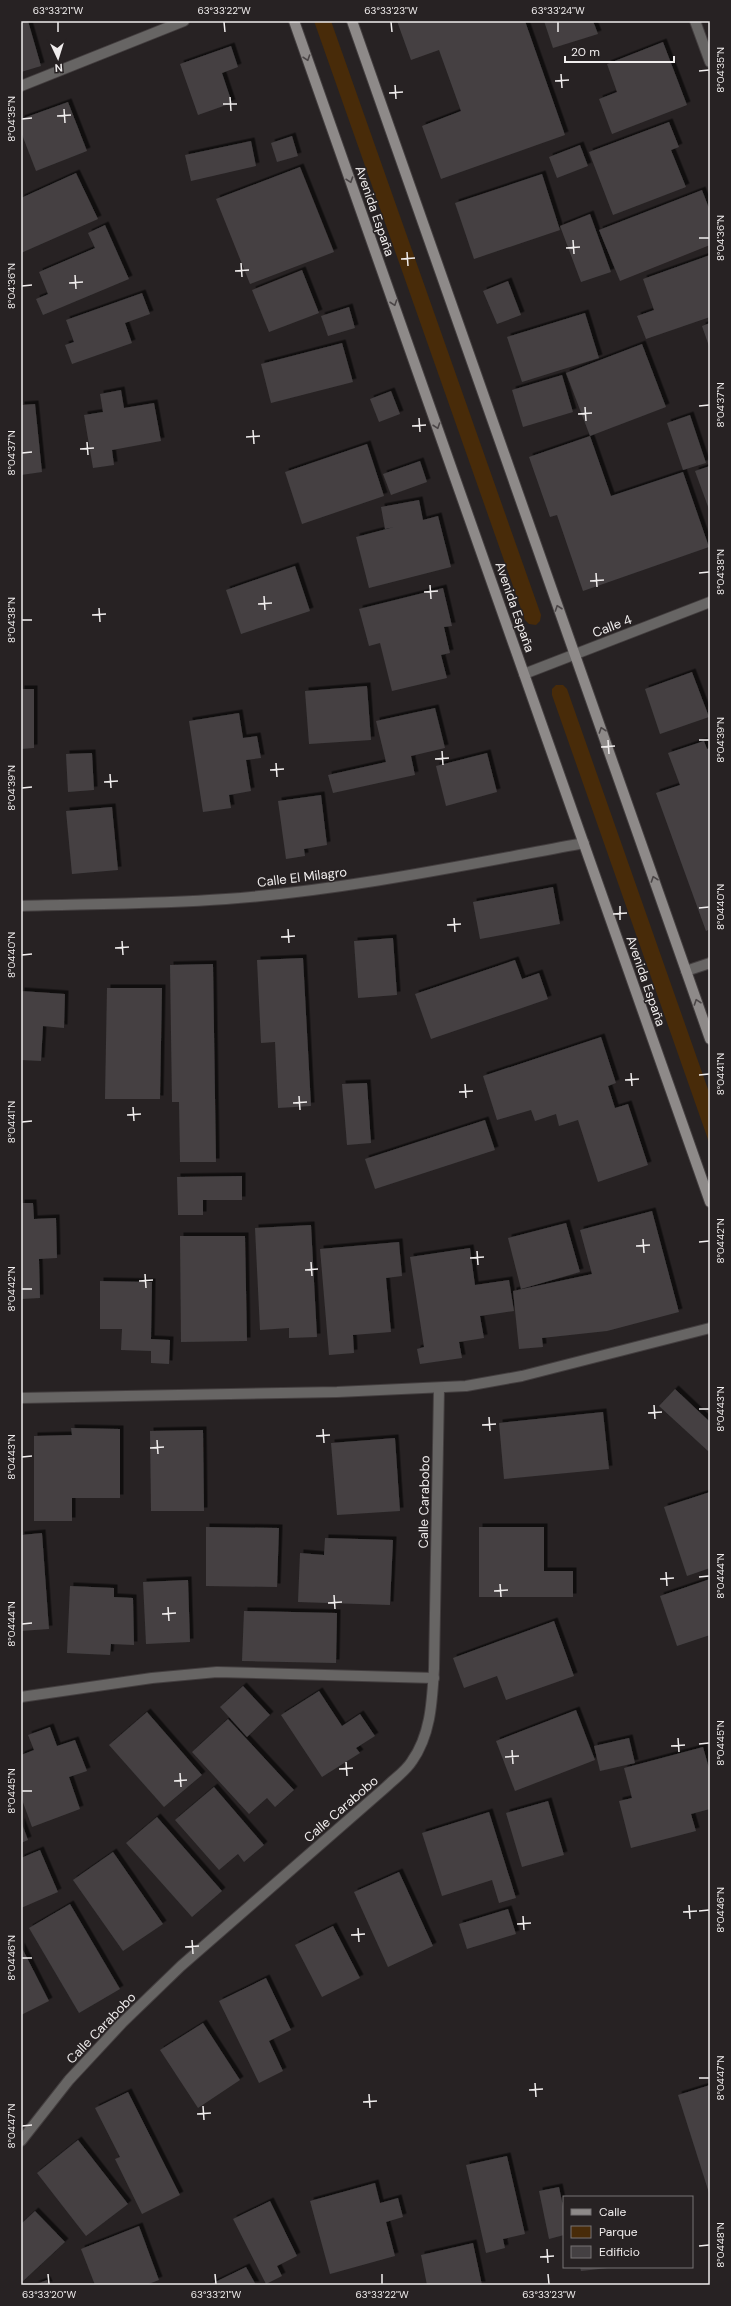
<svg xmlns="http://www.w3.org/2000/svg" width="731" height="2306" font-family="'DM Sans',sans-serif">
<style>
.green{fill:#482b09}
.building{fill:#444042;filter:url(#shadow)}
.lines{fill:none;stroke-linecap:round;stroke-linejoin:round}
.minor-casing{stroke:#433e3f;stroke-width:12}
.secondary-casing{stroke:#433e3f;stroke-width:12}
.minor{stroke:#676564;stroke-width:10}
.secondary{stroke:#8e8a89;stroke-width:10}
.oneway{stroke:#4b4647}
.ticks{fill:none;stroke:#f0eded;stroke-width:1.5}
.labels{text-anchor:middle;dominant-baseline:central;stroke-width:3;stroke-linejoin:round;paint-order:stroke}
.street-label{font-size:13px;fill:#f0eded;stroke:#272223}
.neatline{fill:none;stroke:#f0eded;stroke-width:1.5}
.ticks-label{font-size:10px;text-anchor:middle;fill:#f0eded}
</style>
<defs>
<filter id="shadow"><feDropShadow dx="3.5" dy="-3.5" stdDeviation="0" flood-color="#0009"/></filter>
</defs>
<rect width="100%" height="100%" fill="#272223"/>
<g class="green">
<polygon points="314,21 331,21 541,615 540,621 536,625 529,624 525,620"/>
<polygon points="556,685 563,685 567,689 710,1095 710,1145 552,695 552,689"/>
</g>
<g class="building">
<polygon points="21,21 28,21 41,66 21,72"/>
<polygon points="397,21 525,21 565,135 441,179 422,126 461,111 439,50 411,60"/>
<polygon points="544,21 593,21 598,34 553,48"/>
<polygon points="663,42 687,105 612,134 599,99 617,92 607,64"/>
<polygon points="231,46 238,67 222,73 232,103 198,115 180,64"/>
<polygon points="68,102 87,151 36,171 21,132 21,119"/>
<polygon points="669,122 679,147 671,150 686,187 613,215 589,152"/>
<polygon points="292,136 298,156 277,162 271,143"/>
<polygon points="251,141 256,166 191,181 185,155"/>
<polygon points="580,145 588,166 557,178 549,157"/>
<polygon points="300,167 334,252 250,284 216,199"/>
<polygon points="76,173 98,219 21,253 21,198"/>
<polygon points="542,174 560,230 474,259 455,203"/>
<polygon points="702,190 710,211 710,245 620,281 599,230"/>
<polygon points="590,214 611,272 581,282 560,226"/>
<polygon points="105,225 129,279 43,315 36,299 48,294 39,272 95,248 88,233"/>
<polygon points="710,255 710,317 646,339 637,316 654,310 643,279"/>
<polygon points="302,270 319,313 269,332 252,290"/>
<polygon points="508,281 521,315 497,324 483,291"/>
<polygon points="142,293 150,314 125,323 132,343 72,364 65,345 74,342 66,320"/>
<polygon points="349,307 355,328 328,336 321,316"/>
<polygon points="585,313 599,358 522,382 507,337"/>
<polygon points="710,323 710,349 702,326"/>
<polygon points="342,343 353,382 271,403 261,364"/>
<polygon points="642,344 666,407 590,436 566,373"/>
<polygon points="562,375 573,412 523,427 512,390"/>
<polygon points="121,390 124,408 154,403 161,441 112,450 114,465 93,468 84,415 103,412 100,394"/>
<polygon points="391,391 400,414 379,422 370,399"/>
<polygon points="35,404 42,472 21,475 21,405"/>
<polygon points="690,415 706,463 683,470 667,423"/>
<polygon points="590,436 611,496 683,472 709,547 583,591 557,515 550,517 529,457"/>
<polygon points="367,444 384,496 302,524 285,472"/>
<polygon points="420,461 427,482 391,495 383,474"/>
<polygon points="710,466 710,512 695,471"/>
<polygon points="419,500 423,520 438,516 451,567 369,588 356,537 394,527 385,529 381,507"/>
<polygon points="295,566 310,611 241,634 226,590"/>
<polygon points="443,588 452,626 444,627 450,653 441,655 447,678 392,691 380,643 369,646 359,609"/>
<polygon points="692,672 709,717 660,734 645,689"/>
<polygon points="367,686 371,740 309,744 305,691"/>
<polygon points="21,689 34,689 34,748 21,749"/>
<polygon points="435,708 445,748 411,756 415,775 333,793 328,775 386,762 376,721"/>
<polygon points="239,713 243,738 257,736 261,758 246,760 251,791 229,795 231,808 203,812 189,721"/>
<polygon points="704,741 707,749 710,748 710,929 706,931 656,793 680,785 668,753"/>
<polygon points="92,753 94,790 68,792 66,754"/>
<polygon points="487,753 497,792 446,806 436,766"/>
<polygon points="321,795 327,845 304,849 305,856 286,859 278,801"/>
<polygon points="112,807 118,870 72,874 66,811"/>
<polygon points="553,887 560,924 480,939 473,902"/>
<polygon points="393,938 397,995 358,998 354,941"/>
<polygon points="303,958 311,1106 278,1108 275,1042 261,1043 257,960"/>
<polygon points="515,960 522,979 539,973 548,999 431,1039 415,994"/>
<polygon points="213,964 216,1162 180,1162 179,1102 172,1102 170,965"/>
<polygon points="107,988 162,988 160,1099 105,1099"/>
<polygon points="21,991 65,994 64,1028 43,1026 41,1061 21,1060"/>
<polygon points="601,1037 616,1083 608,1086 615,1108 628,1104 648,1165 598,1182 578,1120 559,1126 556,1114 535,1121 531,1110 497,1120 483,1076"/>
<polygon points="367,1083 371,1143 347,1145 342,1084"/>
<polygon points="485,1120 495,1150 375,1189 365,1159"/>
<polygon points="242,1176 242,1200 203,1200 203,1215 178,1215 177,1177"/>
<polygon points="21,1203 33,1203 34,1219 56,1218 57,1258 39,1259 40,1298 21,1299"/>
<polygon points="652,1211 679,1312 607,1331 542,1338 543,1347 519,1349 513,1291 592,1274 580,1230"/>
<polygon points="566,1223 580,1272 521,1289 508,1238"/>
<polygon points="311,1225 317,1337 289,1338 289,1328 260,1330 255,1228"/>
<polygon points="180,1236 245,1236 247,1341 181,1342"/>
<polygon points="399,1242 402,1276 386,1278 391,1332 353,1335 354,1353 329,1355 320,1249"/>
<polygon points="470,1248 475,1285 509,1280 514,1311 480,1316 484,1338 459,1342 462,1358 420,1364 417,1349 424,1347 410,1257"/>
<polygon points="100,1281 152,1282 151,1339 170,1340 169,1364 151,1363 151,1351 121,1350 122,1329 100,1329"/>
<polygon points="675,1389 710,1422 710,1449 708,1451 659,1406"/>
<polygon points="603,1412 609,1469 504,1479 499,1423"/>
<polygon points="71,1428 120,1429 120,1498 72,1498 72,1521 34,1521 34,1436 72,1435"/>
<polygon points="203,1430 204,1511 151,1511 150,1431"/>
<polygon points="395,1438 400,1511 337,1515 331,1443"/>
<polygon points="710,1492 710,1568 687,1576 664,1507"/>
<polygon points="206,1527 279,1528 277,1587 206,1586"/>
<polygon points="479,1527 544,1527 544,1571 573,1571 573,1597 479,1597"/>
<polygon points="42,1533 49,1629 21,1631 21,1535"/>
<polygon points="325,1538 393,1540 390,1605 298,1602 300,1553 324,1555"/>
<polygon points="710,1579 710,1635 677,1646 660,1596"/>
<polygon points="188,1580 190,1642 146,1644 143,1582"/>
<polygon points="70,1586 114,1588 114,1597 133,1598 134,1645 111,1644 110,1655 67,1653"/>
<polygon points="244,1611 337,1613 336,1663 242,1661"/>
<polygon points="554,1621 574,1676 506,1700 497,1676 464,1688 453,1658"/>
<polygon points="243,1686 270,1715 247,1737 220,1707"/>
<polygon points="319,1691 342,1726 360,1714 375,1736 356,1748 360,1753 322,1777 281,1715"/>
<polygon points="576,1710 595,1760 515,1791 496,1741"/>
<polygon points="147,1712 202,1775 164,1807 109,1745"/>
<polygon points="228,1719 294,1790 275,1807 267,1798 249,1814 192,1752"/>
<polygon points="50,1727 57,1746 75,1740 87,1771 69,1777 80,1809 32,1827 21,1797 21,1755 34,1750 28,1735"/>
<polygon points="629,1738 635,1763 600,1771 594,1746"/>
<polygon points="703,1747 710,1772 710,1809 691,1814 696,1831 631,1848 619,1801 632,1798 624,1768"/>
<polygon points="214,1787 264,1845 244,1862 238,1854 219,1870 175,1820"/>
<polygon points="548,1801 564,1855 522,1867 506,1813"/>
<polygon points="489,1812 516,1898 499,1903 492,1880 442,1896 422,1833"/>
<polygon points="157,1817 222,1891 192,1917 126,1843"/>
<polygon points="21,1821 28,1840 21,1843"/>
<polygon points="40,1850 58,1892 21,1908 21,1858"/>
<polygon points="113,1852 163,1924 123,1951 73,1880"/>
<polygon points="399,1872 433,1946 388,1967 354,1892"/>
<polygon points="70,1904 120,1989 79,2013 29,1928"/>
<polygon points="508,1909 516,1934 467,1949 459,1924"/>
<polygon points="333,1926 360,1978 322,1997 295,1945"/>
<polygon points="21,1946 49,2001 21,2015"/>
<polygon points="266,1978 291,2030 269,2041 283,2071 259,2083 219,2001"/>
<polygon points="203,2023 240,2080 198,2108 160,2050"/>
<polygon points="710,2085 710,2196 678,2095"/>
<polygon points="128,2092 180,2195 142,2214 115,2159 120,2157 95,2108"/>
<polygon points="78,2140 128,2204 86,2236 37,2173"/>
<polygon points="507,2156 525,2234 503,2239 505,2248 486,2253 466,2165"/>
<polygon points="375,2183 380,2203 398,2198 403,2217 386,2222 395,2256 330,2274 310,2201"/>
<polygon points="559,2187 564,2211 564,2235 549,2239 539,2191"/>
<polygon points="270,2201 297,2256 277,2266 282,2276 266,2284 233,2219"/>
<polygon points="35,2211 65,2242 21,2283 21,2224"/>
<polygon points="139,2226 159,2280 146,2285 95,2285 81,2249"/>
<polygon points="473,2243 482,2285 427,2285 421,2255"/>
<polygon points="246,2267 256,2285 209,2285"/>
<polygon points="580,2267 608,2267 608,2268 581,2271"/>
<polygon points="47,2280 49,2285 34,2285"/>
</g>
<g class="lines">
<g class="minor-casing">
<g id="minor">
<polyline points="695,21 710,62"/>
<polyline points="21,86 184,21"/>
<polyline points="524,674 710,602"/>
<path d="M 21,906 C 89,904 158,904 226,899 C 346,890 465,865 584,843"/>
<polyline points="686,971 710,963"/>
<polyline points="21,1398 337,1392 466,1386 522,1376 710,1328"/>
<polyline points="21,1697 152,1678 217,1672 434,1678"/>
<path d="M 21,2141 L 69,2080 L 122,2023 L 181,1966 L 386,1787 C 394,1779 406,1771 412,1761 C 431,1734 432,1701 434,1669 L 439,1389"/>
</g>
</g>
<g class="secondary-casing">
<g id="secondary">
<polyline points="294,21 710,1202"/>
<polyline points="352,21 710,1039"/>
</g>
</g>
<use href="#minor" class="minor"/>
<use href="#secondary" class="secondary"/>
</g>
<defs><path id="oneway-chevron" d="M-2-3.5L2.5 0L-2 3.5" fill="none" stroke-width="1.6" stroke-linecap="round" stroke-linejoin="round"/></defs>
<g class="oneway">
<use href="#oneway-chevron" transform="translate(307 58) rotate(71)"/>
<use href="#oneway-chevron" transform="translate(350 180) rotate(71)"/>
<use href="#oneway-chevron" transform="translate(394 303) rotate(71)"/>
<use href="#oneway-chevron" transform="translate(437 426) rotate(71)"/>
<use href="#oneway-chevron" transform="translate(558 608) rotate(-109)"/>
<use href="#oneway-chevron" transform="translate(602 730) rotate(-109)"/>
<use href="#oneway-chevron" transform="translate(654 879) rotate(-109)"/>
<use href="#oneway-chevron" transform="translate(697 1002) rotate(-109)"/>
</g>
<path class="ticks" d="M 58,22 L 58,32M 224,22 L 225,32M 391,22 L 392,32M 558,22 L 558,32M 699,71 L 709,70M 561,74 L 562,88M 555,81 L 569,80M 395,85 L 396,99M 389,93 L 403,92M 230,97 L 231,111M 223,104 L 237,104M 64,109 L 65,123M 57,116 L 71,115M 22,119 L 32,118M 699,238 L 709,238M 573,240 L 574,254M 566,248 L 580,247M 407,252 L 408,266M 401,259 L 415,258M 241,263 L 242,277M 235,271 L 249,270M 75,275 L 76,289M 69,283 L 83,282M 22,286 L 32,285M 699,406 L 709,405M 585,407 L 586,421M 578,414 L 592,413M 419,418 L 420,432M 412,426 L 426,425M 253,430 L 254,444M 246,437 L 260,436M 87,442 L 88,455M 80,449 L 94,448M 22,453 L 32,452M 596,573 L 597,587M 699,573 L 709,572M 590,581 L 604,580M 430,585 L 431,599M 424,592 L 438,591M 264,596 L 265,610M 258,604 L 272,603M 99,608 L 100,622M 92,615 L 106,614M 22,620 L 32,620M 608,740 L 609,754M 699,740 L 709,740M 601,747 L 615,746M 442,751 L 443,765M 435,759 L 449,758M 276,763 L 277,777M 270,770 L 284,769M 110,774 L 111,788M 104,782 L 118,781M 22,788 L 32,787M 620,906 L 620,920M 699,908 L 709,907M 613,914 L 627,913M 454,918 L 455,932M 447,925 L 461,924M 288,929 L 289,943M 281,937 L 295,936M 122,941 L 123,955M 115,948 L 129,947M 22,955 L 32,954M 631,1073 L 632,1086M 699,1075 L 709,1074M 625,1080 L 639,1079M 465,1084 L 466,1098M 459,1092 L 473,1091M 299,1096 L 300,1110M 293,1103 L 307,1102M 133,1107 L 134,1121M 127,1115 L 141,1114M 22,1122 L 32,1121M 643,1239 L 644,1253M 699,1242 L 709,1241M 636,1246 L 650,1245M 477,1251 L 478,1265M 470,1258 L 484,1257M 311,1262 L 312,1276M 305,1270 L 318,1269M 145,1274 L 146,1288M 139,1281 L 153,1280M 22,1289 L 32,1289M 654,1405 L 655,1419M 699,1409 L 709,1409M 648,1413 L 662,1412M 489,1417 L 490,1431M 482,1425 L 496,1424M 323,1429 L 324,1443M 316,1436 L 330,1435M 157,1440 L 158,1454M 150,1448 L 164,1447M 22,1457 L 32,1456M 666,1572 L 667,1586M 699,1577 L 709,1576M 660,1579 L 674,1578M 500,1584 L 501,1597M 494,1591 L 508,1590M 334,1595 L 335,1609M 328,1603 L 342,1602M 168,1607 L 169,1621M 162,1614 L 176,1613M 22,1624 L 32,1623M 678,1738 L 679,1752M 699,1744 L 709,1743M 671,1746 L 685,1745M 512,1750 L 513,1764M 505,1757 L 519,1756M 346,1762 L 347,1776M 339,1769 L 353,1768M 180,1773 L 181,1787M 174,1781 L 187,1780M 22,1791 L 32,1791M 689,1905 L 690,1919M 699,1911 L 709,1910M 683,1912 L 697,1911M 523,1916 L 524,1930M 517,1924 L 531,1923M 358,1928 L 359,1942M 351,1935 L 365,1934M 192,1940 L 193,1954M 185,1947 L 199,1946M 22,1958 L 32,1958M 699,2078 L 709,2078M 535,2083 L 536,2097M 529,2090 L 543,2089M 369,2094 L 370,2108M 363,2102 L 377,2101M 203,2106 L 204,2120M 197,2114 L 211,2113M 22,2126 L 32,2125M 699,2246 L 709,2245M 547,2249 L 548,2263M 540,2257 L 554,2256M 48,2274 L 49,2284M 215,2274 L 216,2284M 382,2274 L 382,2284M 548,2274 L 549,2284"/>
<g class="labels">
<g class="street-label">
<text transform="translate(375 211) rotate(71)">Avenida España</text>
<text transform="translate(515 607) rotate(71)">Avenida España</text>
<text transform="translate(612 626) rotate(-21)">Calle 4</text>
<text transform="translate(302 877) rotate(-7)">Calle El Milagro</text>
<text transform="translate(646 981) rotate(71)">Avenida España</text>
<text transform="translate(424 1502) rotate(-89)">Calle Carabobo</text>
<text transform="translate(341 1809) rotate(-41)">Calle Carabobo</text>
<text transform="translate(101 2028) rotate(-46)">Calle Carabobo</text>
</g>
</g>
<rect width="731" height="2306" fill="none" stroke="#272223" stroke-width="44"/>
<rect x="563" y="2196" width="130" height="72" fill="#272223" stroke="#777374"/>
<rect x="571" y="2209" width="20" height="6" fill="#8e8a89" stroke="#777374"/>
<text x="599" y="2216" font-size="12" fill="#f0eded">Calle</text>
<rect x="571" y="2226" width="20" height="12" fill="#482b09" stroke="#777374"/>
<text x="599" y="2236" font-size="12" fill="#f0eded">Parque</text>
<rect x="571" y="2246" width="20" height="12" fill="#444042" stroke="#777374"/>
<text x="599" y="2256" font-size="12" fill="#f0eded">Edificio</text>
<g transform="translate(58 58) rotate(176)" stroke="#272223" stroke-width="3" paint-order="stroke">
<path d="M0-3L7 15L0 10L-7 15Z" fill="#f0eded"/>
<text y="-6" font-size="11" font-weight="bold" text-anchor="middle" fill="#f0eded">N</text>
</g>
<path d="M565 56v6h109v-6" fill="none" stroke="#f0eded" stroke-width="2"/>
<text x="571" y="56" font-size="12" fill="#f0eded" stroke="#272223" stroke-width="3" paint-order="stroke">20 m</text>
<rect x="22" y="22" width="687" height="2262" class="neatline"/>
<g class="ticks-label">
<text x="58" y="14">63°33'21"W</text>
<text x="224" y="14">63°33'22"W</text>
<text x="391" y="14">63°33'23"W</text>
<text x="558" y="14">63°33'24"W</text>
<text transform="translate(720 70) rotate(-90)" y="4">8°04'35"N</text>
<text transform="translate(11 119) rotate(-90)" y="4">8°04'35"N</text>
<text transform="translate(720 238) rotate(-90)" y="4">8°04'36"N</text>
<text transform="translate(11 286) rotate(-90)" y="4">8°04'36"N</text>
<text transform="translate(720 405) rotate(-90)" y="4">8°04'37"N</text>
<text transform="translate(11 453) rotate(-90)" y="4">8°04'37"N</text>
<text transform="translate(720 572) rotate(-90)" y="4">8°04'38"N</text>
<text transform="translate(11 620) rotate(-90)" y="4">8°04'38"N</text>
<text transform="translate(720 740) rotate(-90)" y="4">8°04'39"N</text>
<text transform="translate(11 788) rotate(-90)" y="4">8°04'39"N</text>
<text transform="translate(720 907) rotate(-90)" y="4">8°04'40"N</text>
<text transform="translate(11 955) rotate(-90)" y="4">8°04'40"N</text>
<text transform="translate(720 1074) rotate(-90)" y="4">8°04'41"N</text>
<text transform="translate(11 1122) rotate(-90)" y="4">8°04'41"N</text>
<text transform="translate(720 1241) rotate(-90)" y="4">8°04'42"N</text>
<text transform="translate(11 1289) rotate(-90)" y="4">8°04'42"N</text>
<text transform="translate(720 1409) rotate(-90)" y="4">8°04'43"N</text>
<text transform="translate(11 1457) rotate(-90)" y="4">8°04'43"N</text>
<text transform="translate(720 1576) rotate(-90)" y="4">8°04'44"N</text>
<text transform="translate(11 1624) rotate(-90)" y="4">8°04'44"N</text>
<text transform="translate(720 1743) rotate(-90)" y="4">8°04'45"N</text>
<text transform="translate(11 1791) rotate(-90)" y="4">8°04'45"N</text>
<text transform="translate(720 1910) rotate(-90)" y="4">8°04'46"N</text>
<text transform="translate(11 1958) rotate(-90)" y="4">8°04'46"N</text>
<text transform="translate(720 2078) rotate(-90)" y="4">8°04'47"N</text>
<text transform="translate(11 2126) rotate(-90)" y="4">8°04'47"N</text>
<text transform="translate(720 2245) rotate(-90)" y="4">8°04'48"N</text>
<text x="49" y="2298">63°33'20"W</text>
<text x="216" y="2298">63°33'21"W</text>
<text x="382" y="2298">63°33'22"W</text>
<text x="549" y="2298">63°33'23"W</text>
</g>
</svg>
